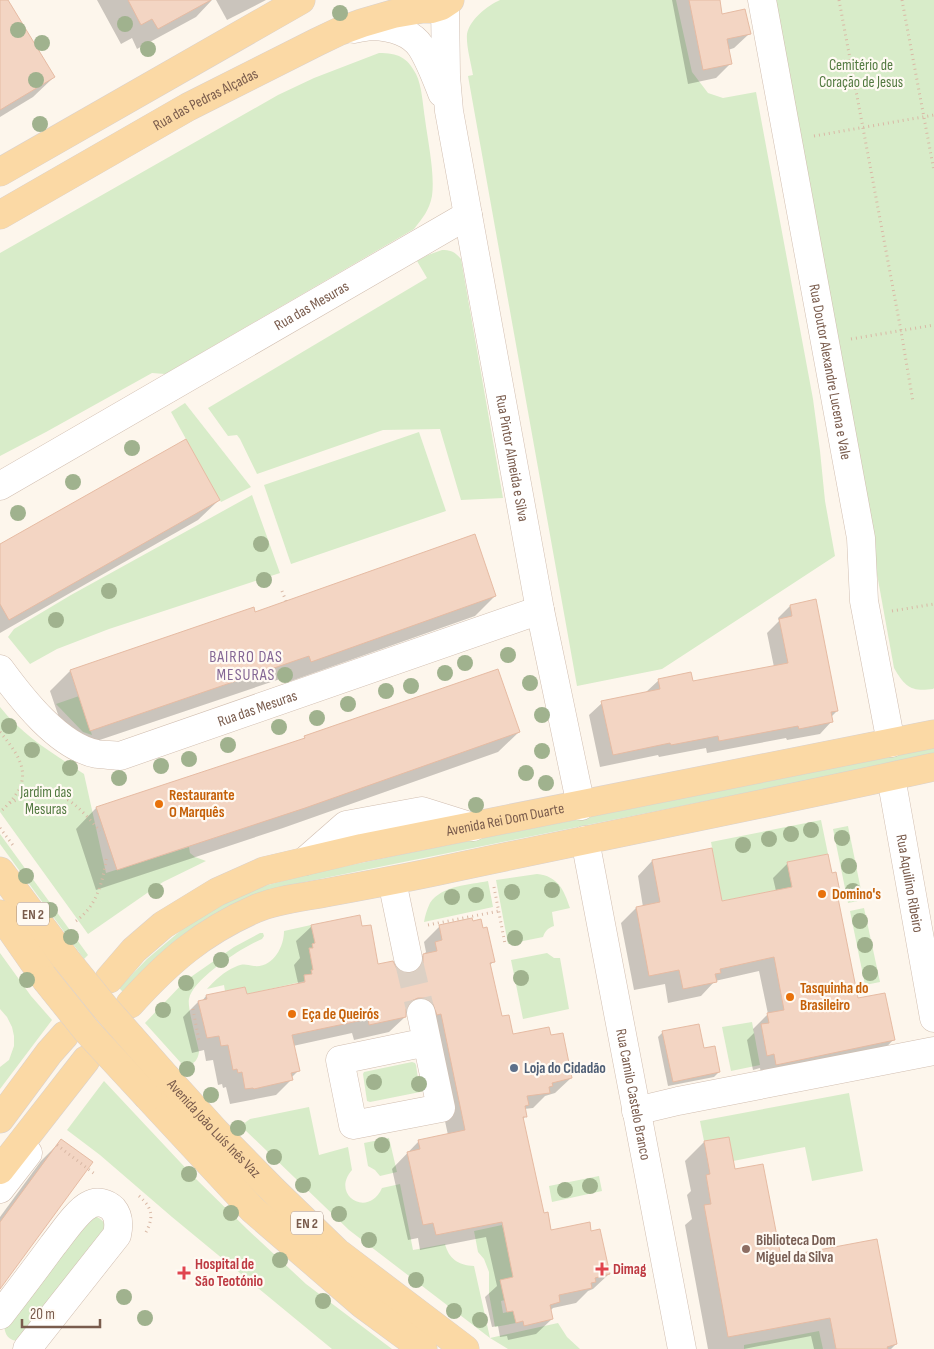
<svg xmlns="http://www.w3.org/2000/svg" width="934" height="1349" font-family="'Sofia Sans Condensed',sans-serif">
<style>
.green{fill:#d8ecc9}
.shadow{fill:#0003}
.building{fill:#f3d5c3;stroke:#e6bba3}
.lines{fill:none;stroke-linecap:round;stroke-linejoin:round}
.minor-tunnel{stroke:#dcd0c4;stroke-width:28;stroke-dasharray:28 14;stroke-linecap:butt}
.minor-casing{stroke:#d1beb0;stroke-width:29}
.major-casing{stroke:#dad1cd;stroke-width:29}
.path{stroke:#d9b8a5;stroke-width:3;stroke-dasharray:1 4;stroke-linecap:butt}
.minor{stroke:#fff;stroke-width:28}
.major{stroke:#fbd9a5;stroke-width:28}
.major-bridge-casing{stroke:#dad1cd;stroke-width:29;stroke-linecap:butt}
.major-bridge{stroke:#fbd9a5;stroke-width:28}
.tree{fill:#a0b28e}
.food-dot{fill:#e8710a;stroke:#fffaf3;stroke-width:2}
.service-dot{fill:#5c6f8a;stroke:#fffaf3;stroke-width:2}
.education-dot{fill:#8d6e63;stroke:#fffaf3;stroke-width:2}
.health-dot{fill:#e0444e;stroke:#fffaf3;stroke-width:2}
.labels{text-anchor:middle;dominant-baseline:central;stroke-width:4.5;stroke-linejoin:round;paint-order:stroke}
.shield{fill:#fffaf3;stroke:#a28b7f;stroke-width:1}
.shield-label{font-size:14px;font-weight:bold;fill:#7a5c4d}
.park-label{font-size:15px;fill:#537a41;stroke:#fffaf3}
.street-label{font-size:15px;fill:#7a5c4d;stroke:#fffaf3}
.food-label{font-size:15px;font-weight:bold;fill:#c56008;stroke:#fffaf3;text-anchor:start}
.service-label{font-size:15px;font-weight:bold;fill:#4e5e75;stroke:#fffaf3;text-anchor:start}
.education-label{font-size:15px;font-weight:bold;fill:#785e54;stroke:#fffaf3;text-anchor:start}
.health-label{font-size:15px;font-weight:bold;fill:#be3a42;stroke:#fffaf3;text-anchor:start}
.neighbourhood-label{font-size:16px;letter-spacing:1px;fill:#846695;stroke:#fffaf3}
</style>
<rect width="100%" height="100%" fill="#fdf6ec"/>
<g class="green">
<path d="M 500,0 L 676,0 L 692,72 L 708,93 L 723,98 L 756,92 L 813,399 L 820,451 L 825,501 L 835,556 L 662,669 L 577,686 L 468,76 L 473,75 C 471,63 466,46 467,34 C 470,19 487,6 500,0 Z"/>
<path d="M 773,0 L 934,0 L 934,688 L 933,689 C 911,692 905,687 894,668 Z"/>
<path d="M 379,53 C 398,53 407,57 416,74 C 422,86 423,106 425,119 C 428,142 435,174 432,196 C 429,211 423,217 414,229 L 165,374 L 152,373 L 46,432 L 0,456 L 0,253 L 278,95 L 314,78 Z"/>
<path d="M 442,250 C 451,250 455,252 461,259 L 503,498 L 461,500 L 440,429 L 383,430 L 257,474 L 240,439 L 237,435 L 228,436 L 208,408 L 427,278 L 417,261 L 428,255 Z"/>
<polygon points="185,403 251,487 221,502 171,412"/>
<polygon points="419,432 446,511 291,564 264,485"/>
<polygon points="252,495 280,573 109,629 57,649 30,664 8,637 14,629 71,595"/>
<polygon points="79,696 92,735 83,732 56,704"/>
<path d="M 0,707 C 23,736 54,754 84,774 L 106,873 L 189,847 L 190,853 L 195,857 L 206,861 L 163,882 L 88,934 L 0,812 Z"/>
<polygon points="934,748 934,755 295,884 123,992 119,988 147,959 185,927 208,912 245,893 268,885 309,874 404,854"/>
<polygon points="821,820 828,854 787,862 792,887 722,901 711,842"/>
<polygon points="848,826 863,900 848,903 833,829"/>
<polygon points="0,834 88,955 84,959 0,844"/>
<path d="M 537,874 C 558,876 564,890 570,908 L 552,912 L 554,926 C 548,928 545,931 543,937 L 508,944 L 496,880 Z"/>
<path d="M 488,881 L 493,907 L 424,922 C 425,916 427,909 430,903 C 442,885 470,885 488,881 Z"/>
<polygon points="864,908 880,982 865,985 850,911"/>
<path d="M 311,925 L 315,943 L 312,944 L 313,948 L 309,949 L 312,963 L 315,963 L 312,974 L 304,975 L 305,981 L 247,994 L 245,987 L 225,991 L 224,985 L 207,989 C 214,981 225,971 235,967 C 244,963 246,965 254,966 C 273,968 284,947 284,931 Z"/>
<path d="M 260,933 L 263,933 L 264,936 L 262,939 C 258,941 253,943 248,946 C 233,954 192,981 189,999 C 187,1007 197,1041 199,1052 C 197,1063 192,1066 181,1063 L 145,1023 L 185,981 L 234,947 Z"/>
<polygon points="0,953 31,996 52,1020 0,1089 0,1067 9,1060 14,1046 14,1036 12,1027 7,1017 0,1009"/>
<polygon points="547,953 554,958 560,958 569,1009 523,1019 511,960"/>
<polygon points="752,1022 760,1065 731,1071 722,1027"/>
<polygon points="412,1062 415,1063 416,1065 420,1092 370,1102 367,1101 363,1074 364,1072"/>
<polygon points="104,1081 195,1178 247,1229 306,1284 392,1349 332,1349 172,1217 100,1155 67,1130"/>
<polygon points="849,1093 863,1171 812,1181 805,1147 733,1161 729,1137 704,1141 700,1121"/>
<path d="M 309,1107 L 319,1155 L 348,1147 L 352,1170 C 330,1195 368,1219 382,1188 L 400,1184 L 413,1250 L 445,1244 C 449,1259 458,1265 474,1266 L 490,1338 L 558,1323 L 567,1337 L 580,1349 L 508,1349 L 490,1338 L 349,1230 L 244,1129 C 243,1123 246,1122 250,1119 Z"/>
<polygon points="389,1138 397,1172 380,1176 375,1170 368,1166 364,1143"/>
<polygon points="599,1176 602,1191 552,1202 549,1186"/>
<path d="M 95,1216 C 102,1219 105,1223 108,1230 L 20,1341 C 8,1341 5,1335 4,1325 L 82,1222 Z"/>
<polygon points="502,1225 516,1277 505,1300 501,1301 503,1313 513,1311 516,1323 495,1327 489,1294 489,1272 484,1259 478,1252 474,1231"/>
<polygon points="819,1331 823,1349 744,1349 744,1345"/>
</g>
<g class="shadow">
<polygon points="0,0 6,0 54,77 33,97 0,117"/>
<polygon points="97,0 212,0 196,17 137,49 132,38 121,44"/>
<polygon points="216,0 266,0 227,20"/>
<polygon points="672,0 718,0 721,15 749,34 734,48 728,50 731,63 716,78 688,84"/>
<polygon points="219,500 198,520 0,633 0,546"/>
<polygon points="495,596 475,616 291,681 289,676 70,750 50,691 70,671 253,609 254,613"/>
<polygon points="790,606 837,711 831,717 832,721 820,734 787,740 786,738 707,753 706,748 659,757 658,755 600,767 589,715 602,703 646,692 659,680 692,683 774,667 767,633 779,621 778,618"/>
<polygon points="519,732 498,752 283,828 96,890 76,829 96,808 303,740 305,737"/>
<polygon points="711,850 721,902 776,891 773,878 788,863 831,874 840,897 837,899 857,1000 893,1040 879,1055 762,1079 760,1068 753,1070 747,1040 754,1033 753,1029 768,1014 759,971 715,981 701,996 668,1003 665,984 634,990 621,923 636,908 643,907 638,876 652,861"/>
<polygon points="312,926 361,928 377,966 396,970 402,974 408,974 408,971 426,952 424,942 440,926 493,962 490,965 501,1018 512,1035 550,1037 571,1078 555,1093 545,1096 533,1108 524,1109 526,1116 522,1120 543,1214 550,1232 590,1232 609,1274 593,1289 588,1291 576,1303 553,1308 550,1311 552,1319 536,1334 508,1340 507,1336 500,1337 498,1326 492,1327 485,1297 497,1286 486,1237 420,1250 418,1238 408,1240 392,1169 419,1141 448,1135 425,1029 411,1013 405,1013 405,1017 389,1032 354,1040 352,1033 293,1046 299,1070 291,1078 291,1080 276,1095 230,1104 226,1087 223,1088 222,1084 218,1085 213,1060 206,1061 204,1050 192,1053 183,1017 198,1002 202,1001 206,996 246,995 297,985 298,983 294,965 300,958 296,941"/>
<polygon points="663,1032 703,1050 719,1072 714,1077 668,1086 658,1037"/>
<polygon points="61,1141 0,1287 0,1217 41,1161"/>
<polygon points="704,1142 734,1171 780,1258 896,1344 891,1349 814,1349 811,1336 744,1349 708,1349 685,1225 692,1219 687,1195 691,1191 685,1161"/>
</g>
<g class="building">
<polygon points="0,0 8,0 55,77 0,110"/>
<polygon points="128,0 211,0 158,29 152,19 141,25"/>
<polygon points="689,0 720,0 722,14 745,9 751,34 727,39 732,64 703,70"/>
<polygon points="186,439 220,500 9,620 0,604 0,544"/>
<polygon points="475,534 496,596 311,662 309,656 90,731 70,670 254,607 255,612"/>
<polygon points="816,599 838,711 831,712 833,722 799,729 798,726 719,741 718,736 671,745 670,743 613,755 601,701 660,689 658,679 691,672 693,681 788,663 779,619 792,616 790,605"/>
<polygon points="498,669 520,732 305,808 117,870 96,807 305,738 304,736"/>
<polygon points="712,848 722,901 792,887 787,862 828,854 832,873 836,872 841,897 838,898 858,998 885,993 895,1040 776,1065 774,1054 767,1056 761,1024 769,1023 767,1013 784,1010 774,957 720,969 721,973 715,974 717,982 683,989 679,970 649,976 636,907 660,902 652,860"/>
<polygon points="360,915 362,926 371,925 378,964 393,961 397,969 403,973 411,973 418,970 423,963 423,954 437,951 435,942 442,940 439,925 472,918 473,921 481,919 483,928 487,927 495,962 490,963 502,1016 509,1015 513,1034 549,1027 551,1035 563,1033 572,1078 552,1083 553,1086 549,1087 550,1093 527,1096 529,1105 525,1106 527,1117 523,1117 544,1213 548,1212 551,1230 590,1222 591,1231 600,1229 610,1274 595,1278 596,1282 591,1283 592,1288 559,1295 560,1302 550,1305 553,1319 524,1326 523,1321 516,1323 513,1311 507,1312 500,1280 513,1277 502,1222 436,1235 433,1223 423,1225 407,1152 420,1149 418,1140 465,1130 441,1014 437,1015 432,1002 425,998 418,998 411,1001 406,1009 406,1017 369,1025 368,1019 292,1035 300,1071 291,1073 293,1080 254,1089 253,1088 245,1089 242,1072 238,1073 237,1069 233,1070 228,1045 221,1046 219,1036 207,1038 198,1001 207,999 206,995 245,987 247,994 305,982 304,975 312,974 311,970 313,970 309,948 313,948 312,944 315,943 311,925"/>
<polygon points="699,1024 704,1048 715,1046 720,1072 673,1082 662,1031"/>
<polygon points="729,1137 735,1169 763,1164 781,1257 877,1239 897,1344 887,1347 888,1349 836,1349 830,1318 728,1337 704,1205 711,1204 706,1175 710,1174 704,1141"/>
<polygon points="61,1139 93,1162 0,1289 0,1222"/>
</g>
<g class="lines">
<polyline class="minor-tunnel" points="408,958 421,1013"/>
<g class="minor-casing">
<g id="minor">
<path id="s1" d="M 762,0 L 861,538 L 864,601 L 891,743"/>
<path id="s2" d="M 445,4 L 446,76 L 449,111 L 540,610 L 581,806"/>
<path d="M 354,29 C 360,28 367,26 373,26 C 390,27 411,32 421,47 C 430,61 436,78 442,93"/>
<path id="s3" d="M 0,486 L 468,215"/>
<path id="s4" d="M 0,669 C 22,699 59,747 97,754 C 104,755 113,755 120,756 L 540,610"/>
<path id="s5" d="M 891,777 L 934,1018"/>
<path id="s6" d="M 585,840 L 682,1349"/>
<polyline points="305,861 346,825 422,811 473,827"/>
<polyline points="392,881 408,958"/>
<polyline points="421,1013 441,1108 353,1125 340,1060 427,1042"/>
<polyline points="636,1111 678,1101 934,1051"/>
<polyline points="0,1189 28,1153"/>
<path d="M 0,1315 C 18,1292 36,1268 53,1245 C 62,1234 77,1211 89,1205 C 97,1200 107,1203 113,1209 C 119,1216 119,1226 117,1235 L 27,1349"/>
</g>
</g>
<g class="major-casing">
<g id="major">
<polyline points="0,172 301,0"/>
<path id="s7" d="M 0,215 L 188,107 L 317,42 L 340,31 L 362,23 L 393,14 L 422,9 L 431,9 L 441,6 L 450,0"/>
<polyline points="0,871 65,958"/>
<polyline points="0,914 46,980"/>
<path id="s8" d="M 109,979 L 134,950 L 163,925 L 217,892 L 264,871 L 362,848 L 934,734"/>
<path d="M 130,1004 C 168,962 202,932 255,909 C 278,899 305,897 330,892 C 368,885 406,878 443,870 C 607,835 771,803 934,767"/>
<path id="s9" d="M 167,1078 L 215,1131 L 273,1190 L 337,1252 L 465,1349"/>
<polyline points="148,1097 252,1209 362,1304 423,1349"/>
<polyline points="0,1119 49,1053 65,1035"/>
<polyline points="0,1170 86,1060"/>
</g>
</g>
<g class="path">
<polyline points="839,0 901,331 913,402"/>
<polyline points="902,0 934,171"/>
<polyline points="814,136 934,115"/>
<polyline points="851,339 934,325"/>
<polyline points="282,591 286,601"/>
<polyline points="892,611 934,604"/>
<path d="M 0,732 C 26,763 34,782 0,812"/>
<path d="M 10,803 C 27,794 48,790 66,799 C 78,805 91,821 100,831"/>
<polyline points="0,828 15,848"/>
<polyline points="494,887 505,944"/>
<path d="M 76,921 C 98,905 103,880 107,855"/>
<polyline points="428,925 499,911"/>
<polyline points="193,1009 199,1041"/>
<polyline points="57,1145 96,1175"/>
<path d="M 139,1196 C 153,1208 154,1218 145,1234"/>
</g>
<use href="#minor" class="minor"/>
<use href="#major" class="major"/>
<g class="major-bridge-casing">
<g id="major-bridge">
<polyline points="65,958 107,1010 167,1078"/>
<polyline points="46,980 87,1031 148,1097"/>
</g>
</g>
<use href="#major-bridge" class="major-bridge"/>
</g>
<g class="tree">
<circle cx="340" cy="13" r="8"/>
<circle cx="125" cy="24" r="8"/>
<circle cx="18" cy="30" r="8"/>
<circle cx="42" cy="43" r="8"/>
<circle cx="148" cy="49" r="8"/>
<circle cx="36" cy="80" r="8"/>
<circle cx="40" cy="124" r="8"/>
<circle cx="132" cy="448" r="8"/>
<circle cx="73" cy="482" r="8"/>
<circle cx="18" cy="513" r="8"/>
<circle cx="261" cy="544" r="8"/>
<circle cx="264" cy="580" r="8"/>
<circle cx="109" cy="591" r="8"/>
<circle cx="56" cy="620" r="8"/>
<circle cx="508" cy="655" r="8"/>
<circle cx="465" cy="663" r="8"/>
<circle cx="445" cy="673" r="8"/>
<circle cx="285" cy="675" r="8"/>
<circle cx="530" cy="683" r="8"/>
<circle cx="411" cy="686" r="8"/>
<circle cx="386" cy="691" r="8"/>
<circle cx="348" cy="704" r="8"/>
<circle cx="542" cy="715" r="8"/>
<circle cx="317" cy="718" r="8"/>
<circle cx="9" cy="726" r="8"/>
<circle cx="279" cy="727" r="8"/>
<circle cx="228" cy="745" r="8"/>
<circle cx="32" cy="750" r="8"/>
<circle cx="542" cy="751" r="8"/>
<circle cx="189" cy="759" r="8"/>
<circle cx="161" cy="766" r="8"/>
<circle cx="70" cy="768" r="8"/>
<circle cx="526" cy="773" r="8"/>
<circle cx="119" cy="778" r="8"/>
<circle cx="546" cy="783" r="8"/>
<circle cx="476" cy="805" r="8"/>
<circle cx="811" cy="830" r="8"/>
<circle cx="791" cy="834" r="8"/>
<circle cx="842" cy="838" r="8"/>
<circle cx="769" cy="839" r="8"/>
<circle cx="743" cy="845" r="8"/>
<circle cx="849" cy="866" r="8"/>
<circle cx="26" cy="876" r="8"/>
<circle cx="552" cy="890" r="8"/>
<circle cx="156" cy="891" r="8"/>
<circle cx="853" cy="891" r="8"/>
<circle cx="512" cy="892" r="8"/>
<circle cx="476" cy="895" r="8"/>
<circle cx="452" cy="897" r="8"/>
<circle cx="50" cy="910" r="8"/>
<circle cx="860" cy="921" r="8"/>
<circle cx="71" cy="937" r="8"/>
<circle cx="515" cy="938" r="8"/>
<circle cx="865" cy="945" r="8"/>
<circle cx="221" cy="960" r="8"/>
<circle cx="870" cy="973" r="8"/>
<circle cx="521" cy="978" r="8"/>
<circle cx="27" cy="980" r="8"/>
<circle cx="186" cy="983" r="8"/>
<circle cx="163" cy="1010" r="8"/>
<circle cx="187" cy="1069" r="8"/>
<circle cx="374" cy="1082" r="8"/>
<circle cx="419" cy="1084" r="8"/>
<circle cx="211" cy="1095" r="8"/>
<circle cx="238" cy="1128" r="8"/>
<circle cx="382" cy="1145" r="8"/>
<circle cx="274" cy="1157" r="8"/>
<circle cx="189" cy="1174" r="8"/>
<circle cx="303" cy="1185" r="8"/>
<circle cx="590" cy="1186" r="8"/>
<circle cx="565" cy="1190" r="8"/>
<circle cx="231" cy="1213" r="8"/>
<circle cx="339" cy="1214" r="8"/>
<circle cx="369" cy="1240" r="8"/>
<circle cx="280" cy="1260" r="8"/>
<circle cx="416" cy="1280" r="8"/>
<circle cx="124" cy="1297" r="8"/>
<circle cx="323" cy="1301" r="8"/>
<circle cx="454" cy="1311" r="8"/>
<circle cx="145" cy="1318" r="8"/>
<circle cx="480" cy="1320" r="8"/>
</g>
<g class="food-dot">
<circle cx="159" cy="804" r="5"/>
<circle cx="822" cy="894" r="5"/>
<circle cx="790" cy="997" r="5"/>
<circle cx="292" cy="1014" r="5"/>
</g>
<circle class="service-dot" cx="514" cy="1068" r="5"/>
<circle class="education-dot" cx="746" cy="1249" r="5"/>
<g class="health-dot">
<path d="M599.5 1261.5h5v5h5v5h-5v5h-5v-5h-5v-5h5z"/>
<path d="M181.5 1265.5h5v5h5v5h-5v5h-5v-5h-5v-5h5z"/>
</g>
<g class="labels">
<g class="shield">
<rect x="17" y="902.5" width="32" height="23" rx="4"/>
<rect x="291" y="1211.5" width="32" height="23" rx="4"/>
</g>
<g class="shield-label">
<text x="33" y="914">EN 2</text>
<text x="307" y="1223">EN 2</text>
</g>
<g class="park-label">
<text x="861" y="65">Cemitério de<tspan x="861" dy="17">Coração de Jesus</tspan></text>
<text x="46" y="792">Jardim das<tspan x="46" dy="17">Mesuras</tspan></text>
</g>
<g class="street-label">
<text stroke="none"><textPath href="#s7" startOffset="236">Rua das Pedras Alçadas</textPath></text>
<text stroke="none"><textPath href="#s3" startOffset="360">Rua das Mesuras</textPath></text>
<text stroke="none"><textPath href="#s1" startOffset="378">Rua Doutor Alexandre Lucena e Vale</textPath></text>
<text stroke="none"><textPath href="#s2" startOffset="460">Rua Pintor Almeida e Silva</textPath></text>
<text stroke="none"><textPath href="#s4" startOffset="300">Rua das Mesuras</textPath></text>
<text stroke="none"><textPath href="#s8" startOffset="438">Avenida Rei Dom Duarte</textPath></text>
<text stroke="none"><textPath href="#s5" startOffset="108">Rua Aquilino Ribeiro</textPath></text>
<text stroke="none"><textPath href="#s6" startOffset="259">Rua Camilo Castelo Branco</textPath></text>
<text stroke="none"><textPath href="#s9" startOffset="69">Avenida João Luís Inês Vaz</textPath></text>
</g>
<g class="food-label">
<text x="169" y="795">Restaurante<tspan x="169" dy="17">O Marquês</tspan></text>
<text x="832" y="894">Domino's</text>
<text x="800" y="988">Tasquinha do<tspan x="800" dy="17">Brasileiro</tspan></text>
<text x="302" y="1014">Eça de Queirós</text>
</g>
<g class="service-label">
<text x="524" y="1068">Loja do Cidadão</text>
</g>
<g class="education-label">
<text x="756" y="1240">Biblioteca Dom<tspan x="756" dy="17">Miguel da Silva</tspan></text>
</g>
<g class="health-label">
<text x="195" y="1264">Hospital de<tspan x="195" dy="17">São Teotónio</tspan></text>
<text x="613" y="1269">Dimag</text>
</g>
<g class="neighbourhood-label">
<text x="246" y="657">BAIRRO DAS<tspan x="246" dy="18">MESURAS</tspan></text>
</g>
</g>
<path d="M22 1319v8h78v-8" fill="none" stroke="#7a5c4d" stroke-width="2.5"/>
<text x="30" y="1319" font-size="15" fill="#7a5c4d" stroke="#fffaf3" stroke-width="4" paint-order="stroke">20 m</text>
</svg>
